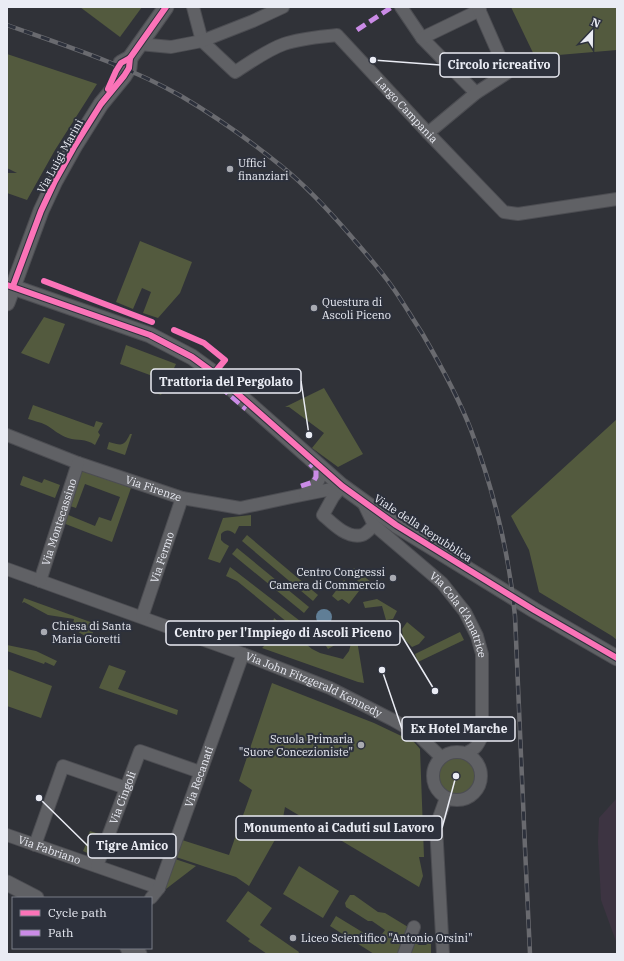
<svg xmlns="http://www.w3.org/2000/svg" width="624" height="961" font-family="'IBM Plex Serif',serif">
<style>
.education{fill:#3d3442}
.green{fill:#535a3e}
.water{fill:#607e96}
.lines{fill:none;stroke-linecap:round;stroke-linejoin:round}
.minor-casing{stroke:#4c4d52;stroke-width:14}
.tertiary-casing{stroke:#4c4d52;stroke-width:17}
.minor{stroke:#606165;stroke-width:12}
.tertiary{stroke:#606165;stroke-width:15}
.rail-casing{stroke:#696a6f;stroke-width:4.5}
.rail{stroke:#2d313c;stroke-width:3;stroke-dasharray:9;stroke-linecap:butt}
.quiet{stroke:#ca8be6;stroke-width:5;stroke-dasharray:10 5;stroke-linecap:butt}
.cycleway-casing{stroke:#2d313c;stroke-width:8}
.cycleway{stroke:#fb73b8;stroke-width:6}
.poi-dot{fill:#a9abb2;stroke:#2d313c;stroke-width:1.5}
.labels{text-anchor:middle;dominant-baseline:central;stroke-width:4;stroke-linejoin:round;paint-order:stroke}
.street-label{font-size:11px;fill:#eaecf4;stroke:#2d313c}
.poi-label{font-size:11px;fill:#eaecf4;stroke:#2d313c;text-anchor:start}
.leader{fill:none;stroke:#eaecf4;stroke-width:1.5}
.callout-dot{fill:#eaecf4;stroke:#2d313c;stroke-width:1.5}
.callout{fill:#2d313c;stroke:#eaecf4;stroke-width:1.5}
.callout-label{font-size:12px;text-anchor:middle;font-weight:bold;fill:#eaecf4}
</style>
<rect width="100%" height="100%" fill="#303238"/>
<polygon class="education" points="617,798 617,944 601,900 598,842 599,818"/>
<g class="green">
<polygon points="80,7 142,7 120,37"/>
<polygon points="511,7 617,7 617,50 535,57"/>
<polygon points="7,54 97,84 55,150 27,200 7,193 7,173 17,173 7,168"/>
<polygon points="140,241 192,262 180,293 158,318 143,313 151,292 142,288 133,309 116,302"/>
<polygon points="44,317 65,324 49,364 21,353"/>
<polygon points="126,345 176,364 161,395 153,392 158,378 120,364"/>
<polygon points="324,388 363,454 338,467 312,448 324,433 289,407 285,407"/>
<path d="M 33,405 L 94,427 L 96,421 L 103,423 L 98,432 L 100,435 L 95,445 C 85,438 78,441 68,438 C 59,435 53,429 46,425 C 40,422 34,421 28,419 Z"/>
<polygon points="617,419 617,640 612,636 539,592 529,550 511,516"/>
<path d="M 130,434 L 132,434 L 125,455 L 107,449 L 109,442 C 123,446 124,446 130,434 Z"/>
<polygon points="80,469 131,488 112,542 63,523 66,514 95,526 99,517 111,521 120,497 85,484 76,508 67,505"/>
<polygon points="23,476 42,483 44,479 60,485 55,498 20,485"/>
<path d="M 251,515 L 251,526 L 239,526 L 235,534 C 230,530 226,529 221,534 L 221,540 L 224,543 L 229,546 L 220,563 L 208,559 L 223,518 Z"/>
<polygon points="247,535 318,595 313,601 242,541"/>
<polygon points="237,548 309,607 304,613 232,554"/>
<polygon points="230,567 300,621 308,630 308,641 293,627 237,581 226,576"/>
<polygon points="354,568 372,583 367,589 350,574"/>
<polygon points="344,580 359,591 349,604 342,599 338,601 332,596"/>
<polygon points="24,598 96,624 90,640 84,638 85,636 72,628 74,619 48,615 24,602 22,603"/>
<polygon points="377,599 397,611 393,619 386,620 382,606 365,608 363,602"/>
<polygon points="274,618 312,649 320,653 343,659 349,651 355,628 364,683 358,682 262,648 268,642"/>
<polygon points="407,622 425,637 419,644 412,647 403,638 402,629"/>
<polygon points="338,625 340,642 328,649 318,634"/>
<polygon points="460,632 464,640 418,662 415,654"/>
<polygon points="7,645 36,651 57,661 54,666 45,662 44,664 7,651"/>
<polygon points="109,665 126,671 118,689 178,710 177,715 99,688"/>
<polygon points="7,669 52,686 41,718 7,706"/>
<polygon points="272,683 374,723 414,742 420,749 424,857 419,857 423,876 419,887 285,807 281,829 249,886 236,877 176,857 182,840 229,855 252,790 239,781"/>
<circle cx="457" cy="776" r="18"/>
<polygon points="90,831 102,835 94,856 83,851 88,840 90,841 92,838 88,836"/>
<polygon points="175,859 196,866 162,892"/>
<polygon points="299,866 339,891 323,918 283,894"/>
<polygon points="248,891 272,908 260,925 299,952 298,954 267,954 248,941 250,939 226,921"/>
<polygon points="350,895 354,895 378,912 385,913 408,927 399,954 374,954 330,926 336,916 377,941 385,930 372,921 368,921 346,907 345,903"/>
<polygon points="431,939 431,954 411,954 415,943 419,945 426,945"/>
</g>
<circle class="water" cx="324" cy="617" r="8"/>
<g class="lines">
<g class="minor-casing">
<g id="minor">
<polyline points="193,7 202,41"/>
<polyline points="401,7 422,38 476,93"/>
<polyline points="422,38 480,10"/>
<path id="s1" d="M 202,41 L 235,72 C 251,62 267,50 284,44 C 301,38 319,37 337,35 L 428,133 L 504,212 L 518,214 L 617,199"/>
<polyline points="139,44 171,47 202,41 253,21 283,7"/>
<polyline points="428,133 476,93 507,73 478,7"/>
<path id="s2" d="M 7,435 L 78,463 L 182,498 L 240,508 L 292,497 L 332,489 L 342,486"/>
<path d="M 342,486 L 333,497 L 323,515 C 332,523 347,539 362,535 C 366,534 371,528 374,525"/>
<path d="M 305,494 C 316,485 320,482 322,468"/>
<path id="s3" d="M 363,502 L 374,525 L 442,583 L 465,612 L 477,636 L 482,654 L 482,736 C 478,745 476,749 466,753"/>
<path id="s4" d="M 7,569 L 243,654 L 330,688 L 393,720 L 416,733 L 441,757"/>
<path id="s5" d="M 40,581 L 78,463"/>
<path id="s6" d="M 142,617 L 182,498"/>
<circle cx="457" cy="776" r="24"/>
<path id="s7" d="M 7,835 L 159,888"/>
<polyline points="35,845 63,766 126,788"/>
<path id="s8" d="M 97,866 L 140,751 L 200,772"/>
<path id="s9" d="M 151,898 L 159,888 L 243,654"/>
<polyline points="404,954 414,927"/>
<polyline points="443,954 436,826 446,798"/>
</g>
</g>
<g class="tertiary-casing">
<g id="tertiary">
<polyline points="121,63 130,58 166,7"/>
<polyline points="7,285 150,335 192,357 214,373 342,486 396,525 534,610 617,658"/>
<polyline points="7,303 41,211 55,181 74,147 101,104 124,76 129,68 130,58"/>
<polyline points="7,883 36,898"/>
<polyline points="128,948 139,954"/>
</g>
</g>
<use href="#minor" class="minor"/>
<use href="#tertiary" class="tertiary"/>
<g class="rail-casing">
<path id="rail" d="M 7,25 C 66,46 126,65 181,96 C 215,116 249,140 280,165 C 308,187 333,215 356,242 C 369,257 382,272 393,288 C 403,302 412,318 422,333 C 440,364 458,396 471,430 C 493,488 509,554 515,616 L 525,848 L 530,954"/>
</g>
<use href="#rail" class="rail"/>
<g class="quiet">
<polyline points="357,30 392,7"/>
<polyline points="211,377 210,378 246,409"/>
<polyline points="301,486 313,482 316,477 316,470 310,464"/>
</g>
<g class="cycleway-casing">
<g id="cycleway">
<polyline points="108,89 116,71 121,63 130,58 166,7"/>
<polyline points="44,281 152,322"/>
<polyline points="7,285 150,335 192,357 214,373 342,486 396,525 534,610 617,658"/>
<polyline points="13,286 41,211 55,181 74,147 101,104 124,76 129,68 130,58"/>
<polyline points="174,330 204,343 225,360 210,378"/>
</g>
</g>
<use href="#cycleway" class="cycleway"/>
</g>
<g class="poi-dot">
<circle cx="230" cy="169" r="4"/>
<circle cx="314" cy="308" r="4"/>
<circle cx="393" cy="578" r="4"/>
<circle cx="44" cy="632" r="4"/>
<circle cx="361" cy="745" r="4"/>
<circle cx="293" cy="938" r="4"/>
</g>
<g class="labels">
<g class="street-label">
<text stroke="none"><textPath href="#s1" startOffset="258">Largo Campania</textPath></text>
<text transform="translate(60 156) rotate(-61)">Via Luigi Marini</text>
<text stroke="none"><textPath href="#s2" startOffset="156">Via Firenze</textPath></text>
<text stroke="none"><textPath href="#s5" startOffset="62">Via Montecassino</textPath></text>
<text transform="translate(423 528) rotate(33)">Viale della Repubblica</text>
<text stroke="none"><textPath href="#s6" startOffset="63">Via Fermo</textPath></text>
<text stroke="none"><textPath href="#s3" startOffset="151">Via Cola d'Amatrice</textPath></text>
<text stroke="none"><textPath href="#s4" startOffset="328">Via John Fitzgerald Kennedy</textPath></text>
<text stroke="none"><textPath href="#s9" startOffset="131">Via Recanati</textPath></text>
<text stroke="none"><textPath href="#s8" startOffset="73">Via Cingoli</textPath></text>
<text stroke="none"><textPath href="#s7" startOffset="45">Via Fabriano</textPath></text>
</g>
<g class="poi-label">
<text x="238" y="163">Uffici<tspan x="238" dy="13">finanziari</tspan></text>
<text x="322" y="302">Questura di<tspan x="322" dy="13">Ascoli Piceno</tspan></text>
<text x="385" y="572" text-anchor="end">Centro Congressi<tspan x="385" dy="13">Camera di Commercio</tspan></text>
<text x="52" y="626">Chiesa di Santa<tspan x="52" dy="13">Maria Goretti</tspan></text>
<text x="353" y="739" text-anchor="end">Scuola Primaria<tspan x="353" dy="13">"Suore Concezioniste"</tspan></text>
<text x="301" y="938">Liceo Scientifico "Antonio Orsini"</text>
</g>
</g>
<path class="leader" d="M373 60L440 65M309 435L301 381M435 691L400 633M382 670L402 729M456 776L442 828M39 798L88 846"/>
<g class="callout-dot">
<circle cx="373" cy="60" r="4"/>
<circle cx="309" cy="435" r="4"/>
<circle cx="435" cy="691" r="4"/>
<circle cx="382" cy="670" r="4"/>
<circle cx="456" cy="776" r="4"/>
<circle cx="39" cy="798" r="4"/>
</g>
<g class="callout">
<rect x="440" y="53" width="119" height="24" rx="4"/>
<rect x="151" y="369" width="150" height="24" rx="4"/>
<rect x="166" y="621" width="234" height="24" rx="4"/>
<rect x="402" y="717" width="113" height="24" rx="4"/>
<rect x="236" y="816" width="206" height="24" rx="4"/>
<rect x="88" y="834" width="88" height="24" rx="4"/>
</g>
<g class="callout-label">
<text x="499" y="69">Circolo ricreativo</text>
<text x="226" y="386">Trattoria del Pergolato</text>
<text x="283" y="637">Centro per l'Impiego di Ascoli Piceno</text>
<text x="459" y="733">Ex Hotel Marche</text>
<text x="339" y="832">Monumento ai Caduti sul Lavoro</text>
<text x="132" y="850">Tigre Amico</text>
</g>
<rect width="624" height="961" fill="none" stroke="#eaecf4" stroke-width="16"/>
<rect x="12" y="897" width="140" height="52" fill="#2d313c" stroke="#797c86"/>
<rect x="20" y="910" width="20" height="6" fill="#fb73b8" stroke="#797c86"/>
<text x="48" y="917" font-size="12" fill="#eaecf4">Cycle path</text>
<rect x="20" y="930" width="20" height="6" fill="#ca8be6" stroke="#797c86"/>
<text x="48" y="937" font-size="12" fill="#eaecf4">Path</text>
<g transform="translate(592 32) rotate(22)" stroke="#2d313c" stroke-width="3" paint-order="stroke">
<path d="M0-3L7 15L0 10L-7 15Z" fill="#eaecf4"/>
<text y="-6" font-size="11" font-weight="bold" text-anchor="middle" fill="#eaecf4">N</text>
</g>
</svg>
